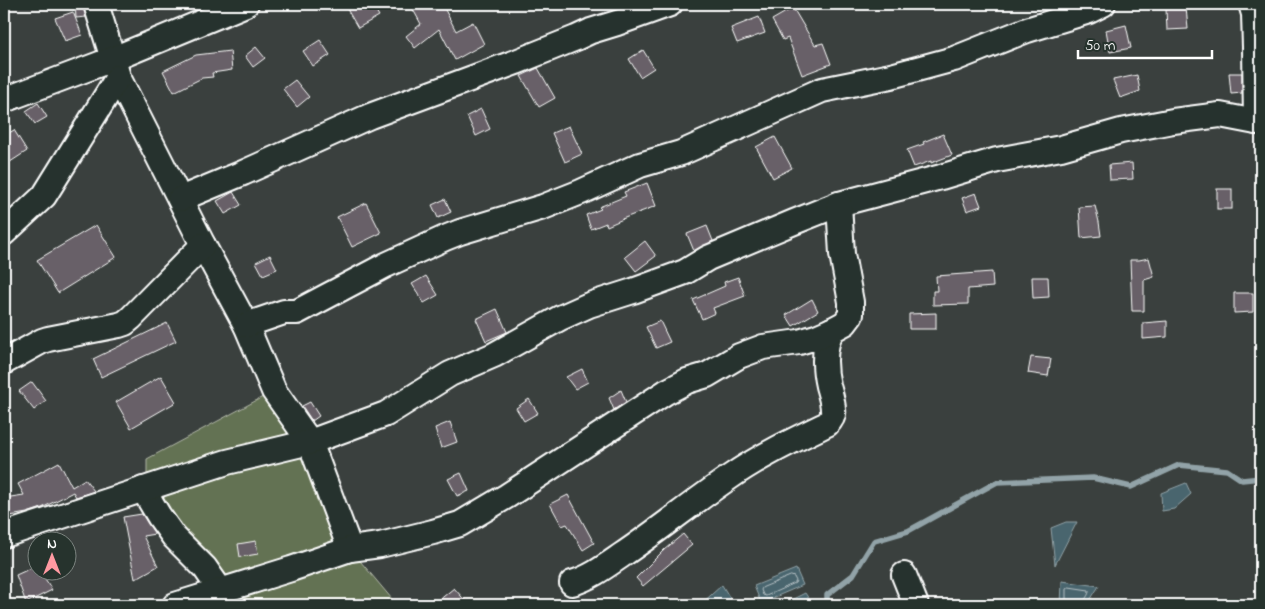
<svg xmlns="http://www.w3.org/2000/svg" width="1265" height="609" font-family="'Indie Flower',sans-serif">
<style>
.green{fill:#647253;stroke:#b2b8a9}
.water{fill:#49656e;stroke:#92a3a8}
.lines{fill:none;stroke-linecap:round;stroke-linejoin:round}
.shore{stroke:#b6c1c5;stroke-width:1}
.stream{stroke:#92a3a8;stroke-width:5.5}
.building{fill:#686067;stroke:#fff}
.minor-casing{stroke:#fff;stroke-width:28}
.minor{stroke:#26332d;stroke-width:24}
</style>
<rect width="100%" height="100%" fill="#3a403e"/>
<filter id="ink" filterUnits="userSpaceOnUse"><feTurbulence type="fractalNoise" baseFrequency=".02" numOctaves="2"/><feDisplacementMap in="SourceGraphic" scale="10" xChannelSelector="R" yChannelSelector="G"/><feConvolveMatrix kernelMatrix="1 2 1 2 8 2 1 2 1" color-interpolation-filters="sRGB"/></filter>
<g filter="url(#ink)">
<polygon class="green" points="274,391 350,549 397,605 228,605 147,488 147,459"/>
<g class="water">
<polygon points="1186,483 1191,494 1174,509 1162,511 1161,493"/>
<polygon points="1066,522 1077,522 1055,565 1051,528"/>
<polygon points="796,569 803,585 761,603 754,586"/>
<polygon points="1062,581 1099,586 1087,605 1061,605"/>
<polygon points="722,585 734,605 700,605"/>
<polygon points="805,593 813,605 781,605"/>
</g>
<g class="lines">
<g class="shore">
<polygon points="791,576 794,577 796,581 795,583 766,596 763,595 761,590 762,588"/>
<path d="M 1066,605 L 1066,589 L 1069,587 L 1089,590 C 1090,595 1083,600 1083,605"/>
</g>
<polyline class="stream" points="827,605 827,595 853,575 874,541 908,531 997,482 1093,478 1131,487 1179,465 1227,470 1242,480 1261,478"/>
</g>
<g class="building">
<polygon points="75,4 83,4 86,17 76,18"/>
<polygon points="344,4 372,4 379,16 358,28"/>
<polygon points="410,4 442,4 456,31 473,22 484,44 455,60 439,29 415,48 406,36 421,24"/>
<polygon points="1186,7 1188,29 1167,30 1166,9"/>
<polygon points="793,8 815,45 823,43 831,64 802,75 788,38 783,40 772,20"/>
<polygon points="73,12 82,35 65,41 55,18"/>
<polygon points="759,17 765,33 737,43 731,28"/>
<polygon points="1126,25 1131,48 1110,52 1106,30"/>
<polygon points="320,40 330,55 313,66 303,51"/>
<polygon points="256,47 265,58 253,67 245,56"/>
<polygon points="643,50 654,68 640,77 629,59"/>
<polygon points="230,51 232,70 212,73 213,77 202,78 174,92 163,71 196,55"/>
<polygon points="538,68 555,98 539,107 521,76"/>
<polygon points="1229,73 1242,73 1242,93 1231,94"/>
<polygon points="1137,75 1140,91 1120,98 1113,80"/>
<polygon points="295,80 309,97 297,107 283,89"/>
<polygon points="38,103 47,117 35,124 26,111"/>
<polygon points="481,109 490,129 476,136 467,116"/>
<polygon points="569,126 582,154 565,162 552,133"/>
<polygon points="14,130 27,151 4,166 4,136"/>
<polygon points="943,134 952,155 931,163 931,161 914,167 907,150 924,144 923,142"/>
<polygon points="775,137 792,168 773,178 756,147"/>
<polygon points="1132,163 1133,179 1110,180 1109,165"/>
<polygon points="647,183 656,206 622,219 623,219 607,226 606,223 591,229 586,215 601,209 599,207 626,196 624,192"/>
<rect x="1217" y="189" width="15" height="20"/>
<polygon points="233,192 241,205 225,214 217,201"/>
<polygon points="976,193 981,206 967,211 962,198"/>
<polygon points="445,199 451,212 438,218 432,205"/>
<polygon points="366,203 381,233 352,247 337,217"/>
<polygon points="1095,206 1099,222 1101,236 1081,238 1079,207"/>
<polygon points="96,225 116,257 58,293 37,260"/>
<polygon points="707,226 713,241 694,251 687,234"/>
<polygon points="645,241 656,256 636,271 625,257"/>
<polygon points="270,255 277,269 263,275 256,262"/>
<polygon points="1149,258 1154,277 1144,280 1144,311 1132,311 1130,260 1139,260"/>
<polygon points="992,272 993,287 968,289 968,304 933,305 933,291 937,291 936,276"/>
<polygon points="426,276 438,295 424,303 412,284"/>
<polygon points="738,277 745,296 713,308 715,313 702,319 693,300 725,286 724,282"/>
<polygon points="1032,277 1048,277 1049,297 1033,298"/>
<polygon points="1234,293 1253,293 1253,312 1234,313"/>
<polygon points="812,299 818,311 793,326 786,315"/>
<polygon points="497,309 507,332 486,341 476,319"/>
<polygon points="936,313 936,329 909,329 909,314"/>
<polygon points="660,321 670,342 656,348 646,327"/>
<polygon points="1167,321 1167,337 1143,339 1143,323"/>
<polygon points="167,323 176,341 101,377 93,359"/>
<polygon points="1031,357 1051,359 1048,376 1028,373"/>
<polygon points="582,369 588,382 575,389 566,377"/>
<polygon points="161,376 176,402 131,428 116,402"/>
<polygon points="32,382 46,401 34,410 19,391"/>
<polygon points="621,390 626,402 614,410 609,398"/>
<polygon points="529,399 538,413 524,421 516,408"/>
<polygon points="310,402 319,416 312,421 302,406"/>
<polygon points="450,422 457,442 441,448 435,428"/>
<polygon points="59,462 72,487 85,479 94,491 76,497 73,492 42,508 27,513 4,517 4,498 24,495 18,484"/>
<polygon points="461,473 469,491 457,496 448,479"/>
<polygon points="568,495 594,543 583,550 567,524 562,526 550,504"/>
<polygon points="142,514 155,534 143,536 158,566 135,579 123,517"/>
<polygon points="683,534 692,545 643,586 636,578 664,550"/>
<polygon points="256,541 258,554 240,557 238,544"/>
<polygon points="38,565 38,572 41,572 52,590 26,603 16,575"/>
<polygon points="454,588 469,605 433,605"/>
</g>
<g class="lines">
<g class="minor-casing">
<g id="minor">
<polyline points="96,4 113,59 118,77 203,245 246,325 274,391 310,442 350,549"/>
<polyline points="1251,4 1254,14 1255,47 1256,122"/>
<polyline points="4,100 113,59 246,4"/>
<polyline points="180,199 243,173 370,116 516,62 576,38 591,31 617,23 670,4"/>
<polyline points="4,233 44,196 118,77"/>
<polyline points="246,325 284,312 297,312 386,265 445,238 460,232 543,207 581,192 640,165 681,153 822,90 891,76 954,59 1027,30 1089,11 1103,4"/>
<polyline points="4,362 42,341 48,339 119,325 125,323 131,318 203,245"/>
<polyline points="143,489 159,516 174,537 205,568 221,591 225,605"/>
<polyline points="4,535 227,462 310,442 386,414 450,374 494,355 560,318 589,305 633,291 685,272 708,258 794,222 839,204 941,177 997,160 1061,148 1121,131 1173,121 1220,115 1256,122 1261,121"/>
<polyline points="904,575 916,605"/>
<path d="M 572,583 C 590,578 606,566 622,555 C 659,530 693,502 730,477 C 760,456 794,440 827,424 C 831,420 834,415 833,410 C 833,402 830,393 828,386 C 824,368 823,347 832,330"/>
<polyline points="175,605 291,569 350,549 380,545 433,532 460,524 507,496 666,392 687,381 707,375 739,356 763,347 799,342 816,337 832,330 845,323 851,315 851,302 842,254 839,204"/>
</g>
</g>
<use href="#minor" class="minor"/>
</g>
</g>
<rect width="1265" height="609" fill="none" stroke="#26332d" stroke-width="20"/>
<rect x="10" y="10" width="1245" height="589" fill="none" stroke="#fff" stroke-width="2" filter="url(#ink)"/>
<g transform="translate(52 556)"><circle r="24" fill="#26332d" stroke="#7d8581"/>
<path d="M0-4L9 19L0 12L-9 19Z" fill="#ff9aa2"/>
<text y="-8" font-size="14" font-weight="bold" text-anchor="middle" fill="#ffffff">N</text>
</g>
<path d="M1078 50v8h134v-8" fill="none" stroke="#ffffff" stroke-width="2.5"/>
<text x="1085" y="50" font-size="15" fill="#ffffff" stroke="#26332d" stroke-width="4" paint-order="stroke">50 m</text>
</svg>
